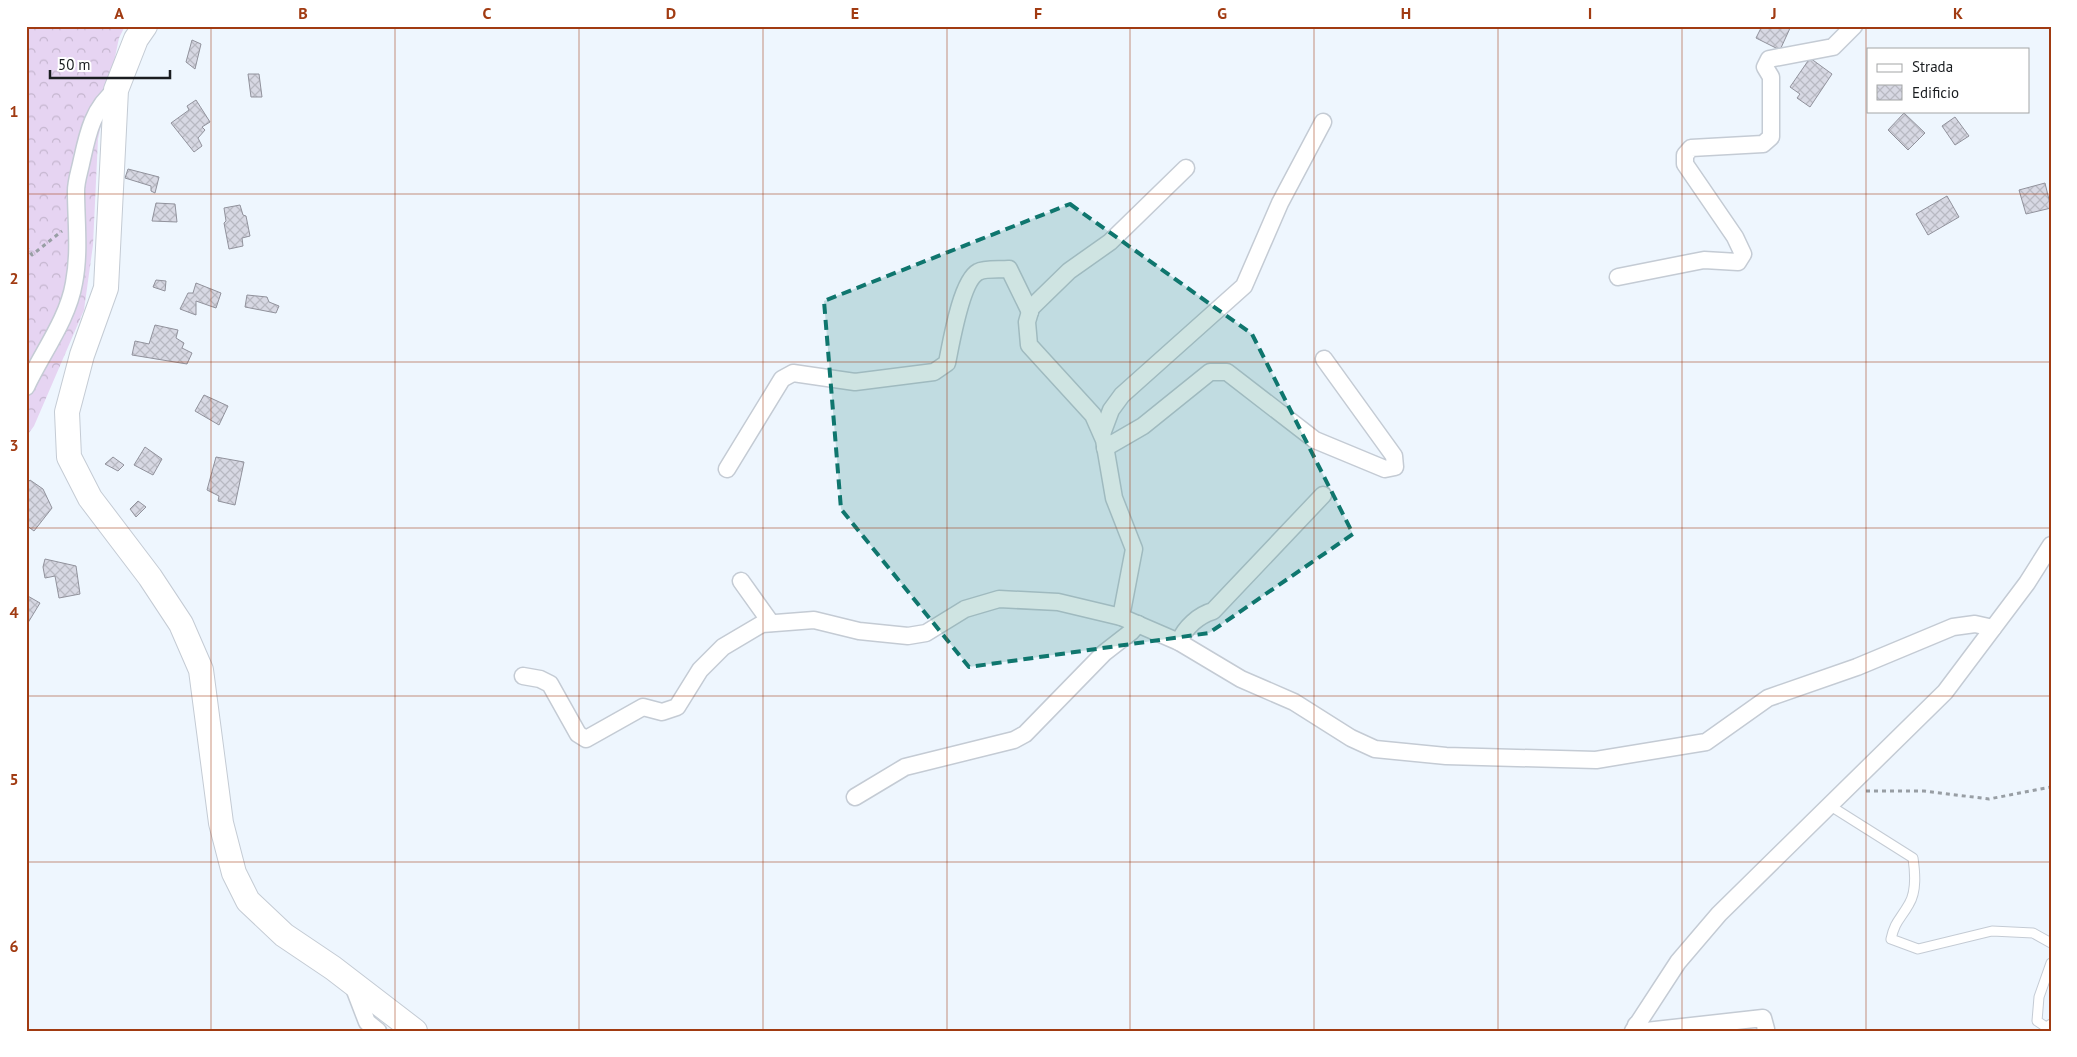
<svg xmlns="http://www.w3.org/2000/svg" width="2077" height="1057" font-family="'PT Sans',sans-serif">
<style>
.forest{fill:url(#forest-crowns)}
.building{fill:url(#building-cross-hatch);stroke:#91929c}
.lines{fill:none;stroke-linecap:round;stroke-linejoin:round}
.lane-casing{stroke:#c4cbd4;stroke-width:11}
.street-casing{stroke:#c4cbd4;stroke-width:19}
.secondary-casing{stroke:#c4cbd4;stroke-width:26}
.path{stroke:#989ea4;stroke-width:3;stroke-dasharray:4 4;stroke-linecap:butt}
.lane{stroke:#fff;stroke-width:9}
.street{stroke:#fff;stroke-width:16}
.secondary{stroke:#fff;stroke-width:24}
.marked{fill:#0f766e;fill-opacity:0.2;stroke:#0f766e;stroke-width:4;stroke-dasharray:10 6;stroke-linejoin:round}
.grid{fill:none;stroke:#a13b12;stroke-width:1;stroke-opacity:0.55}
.neatline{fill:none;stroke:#a13b12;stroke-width:2}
.grid-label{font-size:16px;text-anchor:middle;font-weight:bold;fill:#a13b12}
</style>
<defs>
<pattern id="forest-crowns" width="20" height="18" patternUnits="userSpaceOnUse" patternTransform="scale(1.25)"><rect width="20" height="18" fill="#e6d4f2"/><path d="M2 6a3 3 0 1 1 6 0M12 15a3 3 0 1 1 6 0" fill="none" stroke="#c5b6cf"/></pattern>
<pattern id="building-cross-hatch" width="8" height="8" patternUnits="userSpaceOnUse" patternTransform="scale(1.25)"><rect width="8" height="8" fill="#d7d8e3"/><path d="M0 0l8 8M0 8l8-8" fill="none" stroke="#b8b9c2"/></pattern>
</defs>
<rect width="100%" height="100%" fill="#eef6fe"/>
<polygon class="forest" points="26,26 125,26 119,38 98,139 93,245 84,310 34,426 26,437"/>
<g class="building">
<polygon points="1762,26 1791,26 1780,50 1756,38"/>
<polygon points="192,40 201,44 195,69 186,62"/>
<polygon points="1810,58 1832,74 1810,107 1797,98 1800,94 1790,87"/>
<polygon points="248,74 259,74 262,97 251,97"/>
<polygon points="196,100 210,122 202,127 205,130 198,138 202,146 194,152 171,123 189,110 187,106"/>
<polygon points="1904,113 1925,133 1908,150 1888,130"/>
<polygon points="1955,117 1969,136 1955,145 1942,126"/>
<polygon points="128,169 159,177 155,193 151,191 151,186 125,178"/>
<polygon points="2045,183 2051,208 2026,214 2019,190"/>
<polygon points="1947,196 1959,217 1928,235 1916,214"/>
<polygon points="156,203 175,204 177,222 152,221"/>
<polygon points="240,205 243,215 246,216 250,236 242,238 243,246 229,249 224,223 226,221 224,208"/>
<polygon points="156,280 166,281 165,291 153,287"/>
<polygon points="196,283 221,293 216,308 196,301 196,315 180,309 188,293 193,293"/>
<polygon points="247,295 267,297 269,302 279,306 276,313 245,307"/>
<polygon points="155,325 178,330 176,338 184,343 182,348 192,353 187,364 132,355 135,341 149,344"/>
<polygon points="204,395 228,406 219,425 195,411"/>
<polygon points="145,447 162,459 153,475 134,465"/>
<polygon points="113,457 124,465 118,471 105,464"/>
<polygon points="216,457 244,462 235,505 218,501 219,496 207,490"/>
<polygon points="30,480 43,489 52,508 34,531 26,525 26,484"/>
<polygon points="138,501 146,507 136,517 130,509"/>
<polygon points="45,559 76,566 80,594 59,598 55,576 45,578 43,567"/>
<polygon points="26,595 40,603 26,626"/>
</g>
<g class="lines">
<g class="lane-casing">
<g id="lane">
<path d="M 1829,805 L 1913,858 C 1915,872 1917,891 1909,904 C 1900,920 1895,921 1891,939 L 1918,949 L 1992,931 L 2033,933 L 2051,943"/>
<polyline points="2051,963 2039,997 2037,1021 2046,1027 2051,1024"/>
</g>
</g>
<g class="street-casing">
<g id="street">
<polyline points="1618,277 1704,260 1738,262 1743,254 1735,237 1685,164 1685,155 1691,148 1763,144 1771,137 1771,77 1765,67 1769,59 1833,47 1854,26"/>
<path d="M 26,387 C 42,353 68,319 74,283 C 80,252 76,221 76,191 C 76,182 79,173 81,164 C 87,137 92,108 116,90"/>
<polyline points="1102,434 1111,410 1122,395 1244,286 1280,203 1323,122"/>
<polyline points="1105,448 1143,426 1210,372 1227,372 1315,440 1385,469 1395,467 1394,456 1324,359"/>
<path d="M 727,469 L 782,379 L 793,373 L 855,382 L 934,372 L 947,363 C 951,344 961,281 978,272 C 985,268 1000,270 1009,269 L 1030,312"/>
<polyline points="741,581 771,623"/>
<polyline points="1121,617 1134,549 1114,498 1104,440 1093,415 1029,345 1027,322 1031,308 1069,271 1110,242 1186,168"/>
<path d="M 1179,642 C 1185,627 1199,615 1213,611 L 1323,495"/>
<polyline points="523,676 540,679 550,684 578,734 586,739 643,707 662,712 677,707 700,670 723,647 762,624 814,620 859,631 908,636 926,633 965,609 999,599 1058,602 1121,617 1179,642 1241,679 1294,702 1351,738 1375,749 1446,756 1596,760 1706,742 1768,698 1857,667 1953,627 1975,624 1993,628"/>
<polyline points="855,797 905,767 1014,740 1025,734 1104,653 1131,632 1138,624"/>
<polyline points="352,983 367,1022 378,1031"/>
<polyline points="1636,1025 1646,1031 1763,1018 1766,1029 1765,1031"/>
<polyline points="1633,1031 1678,962 1719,914 1945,692 2027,583 2051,545"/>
</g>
</g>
<g class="secondary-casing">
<polyline id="secondary" points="145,26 136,39 116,90 106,288 82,355 67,412 69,457 90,498 150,577 181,624 201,670 221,823 234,873 248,901 284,935 333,968 415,1031"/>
</g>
<g class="path">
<polyline points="26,246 32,255 62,231"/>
<polyline points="1866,791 1924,791 1989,799 2051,787"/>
</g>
<use href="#lane" class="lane"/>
<use href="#street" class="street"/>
<use href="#secondary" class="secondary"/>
</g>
<path class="marked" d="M 1070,204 L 1252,334 L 1353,534 L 1209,633 L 969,667 L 841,509 L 824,301 Z"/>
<path class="grid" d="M 211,26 L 211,1031M 395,26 L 395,1031M 579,26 L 579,1031M 763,26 L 763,1031M 947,26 L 947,1031M 1130,26 L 1130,1031M 1314,26 L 1314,1031M 1498,26 L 1498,1031M 1682,26 L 1682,1031M 1866,26 L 1866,1031M 26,194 L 2051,194M 26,362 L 2051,362M 26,528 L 2051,528M 26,696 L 2051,696M 26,862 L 2051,862"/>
<rect width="2077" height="1057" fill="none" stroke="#ffffff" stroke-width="55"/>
<rect x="1867" y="48" width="162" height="65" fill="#ffffff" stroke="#a3a5a6"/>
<rect x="1877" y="64" width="25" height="8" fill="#ffffff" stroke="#a3a5a6"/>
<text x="1912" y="72" font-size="15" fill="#1a1d20">Strada</text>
<rect x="1877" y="85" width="25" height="15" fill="url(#building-cross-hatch)" stroke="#a3a5a6"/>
<text x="1912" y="98" font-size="15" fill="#1a1d20">Edificio</text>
<path d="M50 70v8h120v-8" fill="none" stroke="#1a1d20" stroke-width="2.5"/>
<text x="58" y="70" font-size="15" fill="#1a1d20" stroke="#ffffff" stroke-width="4" paint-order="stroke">50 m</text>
<rect x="28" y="28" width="2022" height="1002" class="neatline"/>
<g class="grid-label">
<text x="119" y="19">A</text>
<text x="303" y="19">B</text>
<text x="487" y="19">C</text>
<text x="671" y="19">D</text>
<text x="855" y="19">E</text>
<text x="1038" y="19">F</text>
<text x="1222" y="19">G</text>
<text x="1406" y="19">H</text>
<text x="1590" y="19">I</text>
<text x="1774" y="19">J</text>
<text x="1958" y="19">K</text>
<text x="14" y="117">1</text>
<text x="14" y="284">2</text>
<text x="14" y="451">3</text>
<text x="14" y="618">4</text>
<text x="14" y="785">5</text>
<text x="14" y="952">6</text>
</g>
</svg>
